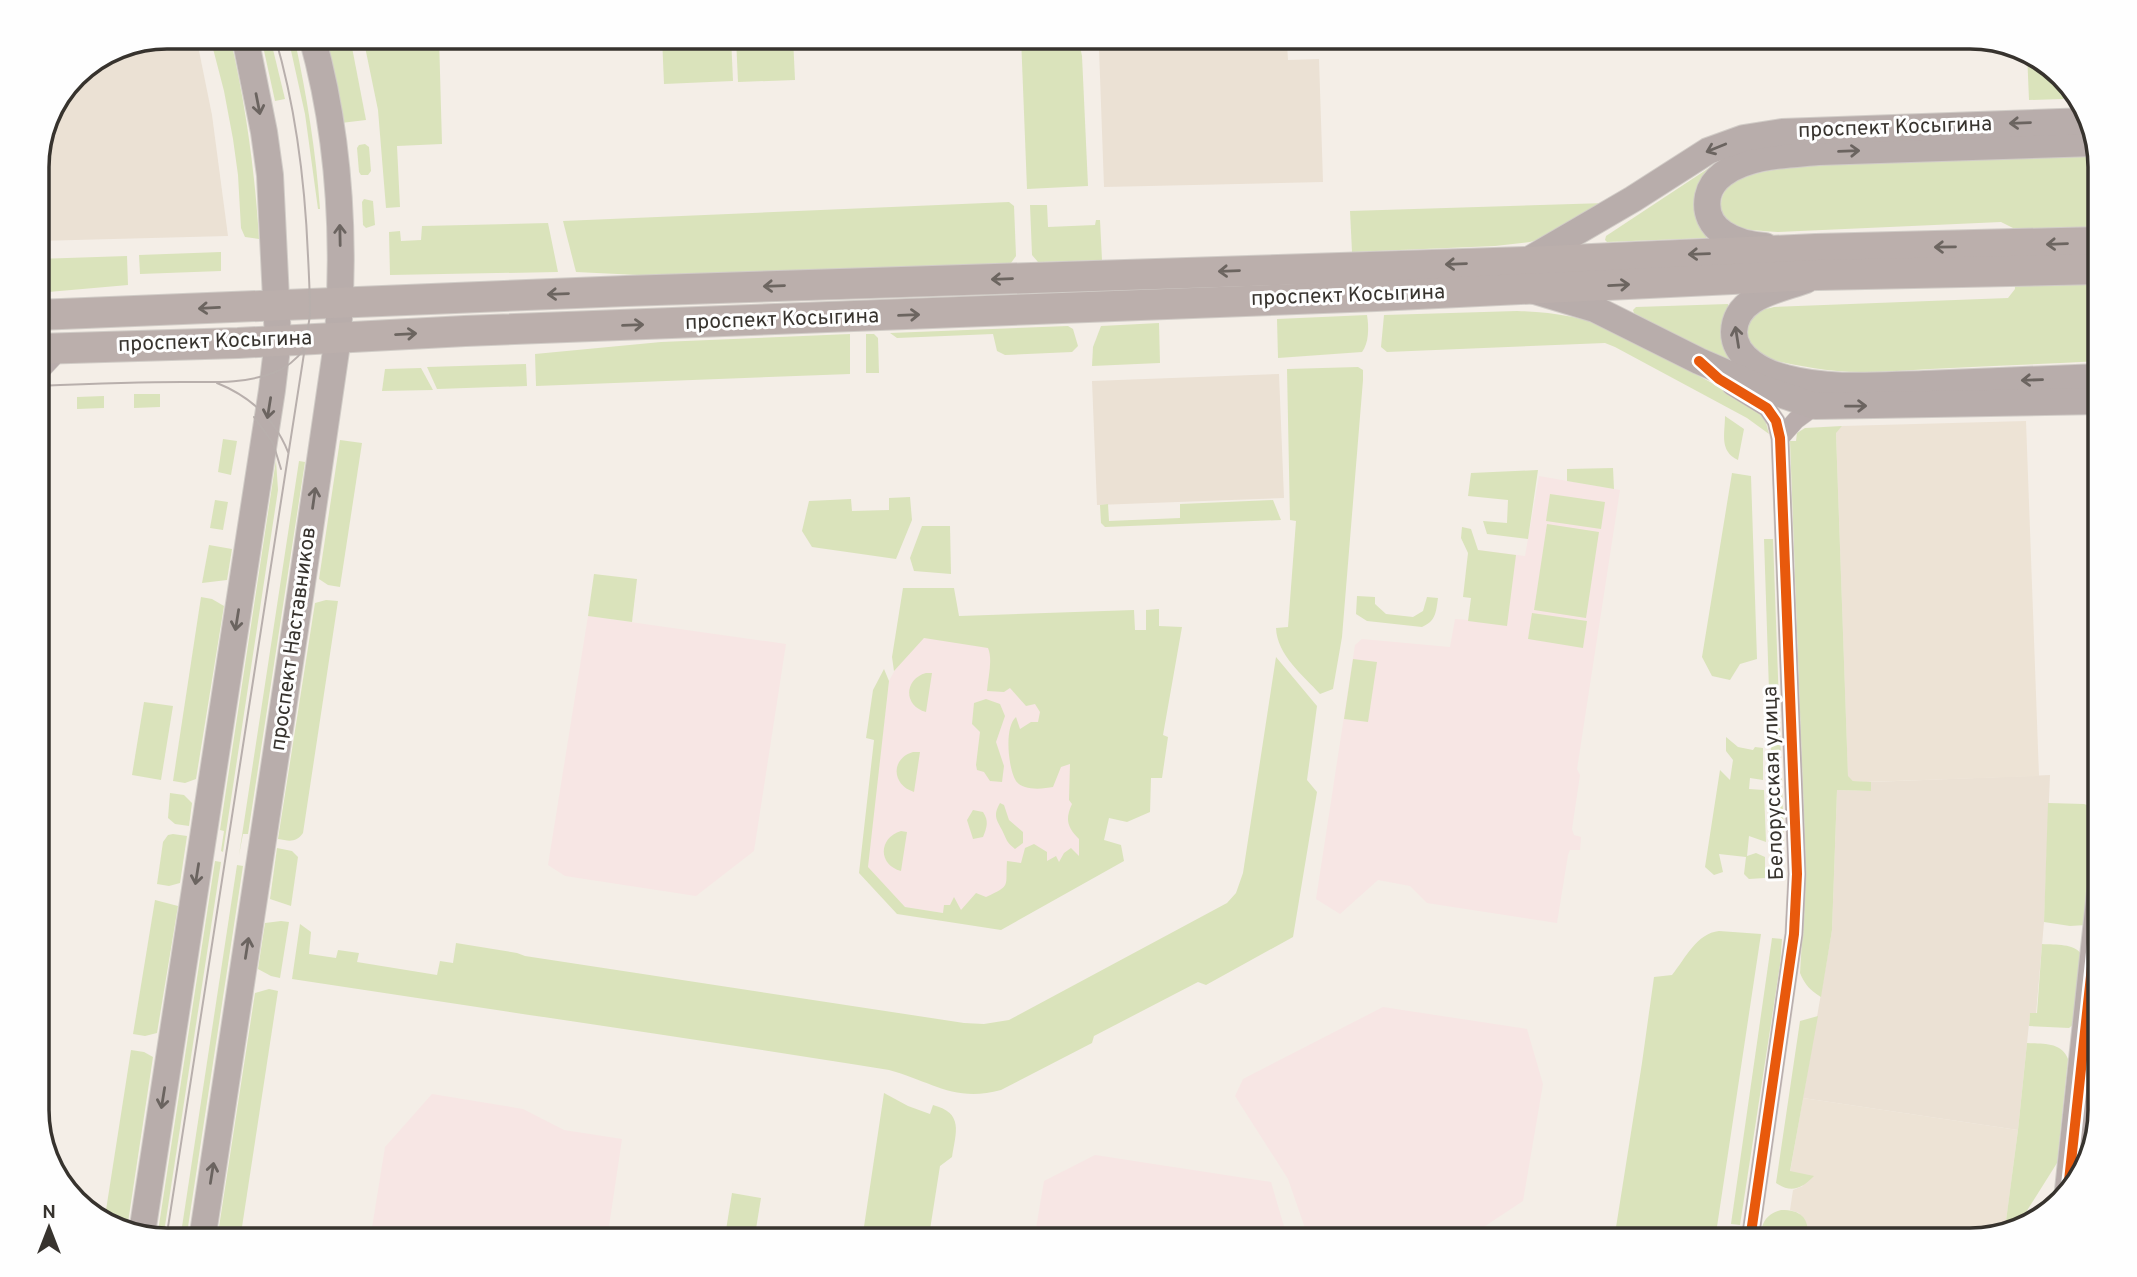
<svg xmlns="http://www.w3.org/2000/svg" width="2137" height="1277" font-family="Overpass,sans-serif">
<style>
.commercial{fill:#ebe1d4}
.built{fill:#ede3d5}
.education{fill:#f7e6e4}
.green{fill:#dae3bb}
.lines{fill:none;stroke-linecap:round;stroke-linejoin:round}
.street-casing{stroke:#d1ccc7;stroke-width:19}
.secondary-casing{stroke:#d1ccc7;stroke-width:28}
.primary-casing{stroke:#d1ccc7;stroke-width:32}
.street{stroke:#b9adac;stroke-width:18}
.secondary{stroke:#b8adab;stroke-width:26}
.primary{stroke:#bbafac;stroke-width:30}
.tram{stroke:#b8afac;stroke-width:2}
.cycleway-casing{stroke:#fefefe;stroke-width:15}
.cycleway{stroke:#e8590c;stroke-width:10}
.oneway{stroke:#6b6460}
.oneway2{stroke:#6c6560}
.labels{text-anchor:middle;dominant-baseline:central;stroke-width:6;stroke-linejoin:round;paint-order:stroke}
.street-label{font-size:21px;fill:#37332e;stroke:#fefefe}
.rim{fill:none;stroke:#37332e;stroke-width:3.5}
</style>
<rect width="100%" height="100%" fill="#f4eee7"/>
<g class="commercial">
<polygon points="167,37 183,37 197,41 212,115 228,236 37,241 37,159 75,75 123,45"/>
<polygon points="1287,43 1288,60 1319,59 1323,182 1104,187 1099,49"/>
<polygon points="1279,374 1284,498 1097,505 1092,381"/>
<polygon points="2050,775 2044,922 2036,1014 2030,1014 2018,1130 1803,1098 1832,930 1837,790 1870,791 1871,782"/>
</g>
<g class="built">
<polygon points="2026,421 2039,776 1866,782 1853,781 1848,777 1836,432 1842,426"/>
<polygon points="1803,1098 2018,1130 2006,1221 1993,1234 1971,1240 1808,1240 1808,1229 1799,1213 1790,1210 1793,1190 1803,1186 1790,1172"/>
</g>
<g class="education">
<polygon points="1539,476 1620,490 1577,769 1580,775 1572,829 1574,835 1581,837 1580,850 1570,850 1568,855 1557,923 1427,903 1410,886 1378,880 1340,914 1316,899 1355,645 1362,639 1450,647 1455,619 1469,620 1478,550 1525,556"/>
<polygon points="588,616 786,644 754,851 696,896 565,876 548,865"/>
<polygon points="919,625 1061,640 1101,838 1002,922 905,907 867,867 889,681"/>
<polygon points="1383,1007 1527,1029 1543,1084 1523,1201 1464,1240 1362,1240 1306,1231 1288,1179 1235,1096 1243,1079"/>
<polygon points="432,1094 523,1109 564,1130 622,1139 607,1240 370,1240 385,1147"/>
<polygon points="1095,1155 1271,1182 1288,1240 1034,1240 1044,1181"/>
</g>
<g class="green">
<path d="M 210,37 L 229,37 L 231,41 C 246,107 255,172 259,239 L 245,237 L 241,228 L 238,175 L 233,139 L 224,91 Z"/>
<polygon points="261,37 270,37 285,99 275,101"/>
<path d="M 288,37 L 294,37 L 295,41 C 307,97 316,152 320,209 L 318,209 L 305,114 Z"/>
<polygon points="324,37 350,37 366,120 341,123"/>
<polygon points="363,37 439,37 442,144 397,146 400,207 386,208 378,110"/>
<polygon points="662,37 731,37 733,81 664,84"/>
<polygon points="793,37 795,80 738,82 736,38"/>
<polygon points="1021,37 1078,37 1082,56 1088,186 1027,189"/>
<polygon points="2027,52 2036,54 2072,91 2063,99 2029,100"/>
<polygon points="365,144 369,147 371,171 368,175 361,175 359,172 357,148 359,145"/>
<path d="M 2092,155 L 2100,158 L 2100,361 C 2043,364 1987,366 1930,369 C 1892,371 1850,375 1813,368 C 1797,365 1776,363 1762,355 C 1748,347 1741,327 1754,314 C 1760,309 1767,309 1774,307 L 2008,298 L 2015,289 L 2013,228 L 2001,222 L 1778,232 C 1759,230 1720,233 1721,205 C 1721,198 1724,191 1729,186 C 1747,172 1775,170 1796,166 Z"/>
<polygon points="1718,162 1721,166 1706,238 1607,242 1605,240 1606,236"/>
<polygon points="364,199 373,201 375,225 366,228 363,225 362,202"/>
<polygon points="1009,202 1014,206 1016,256 1011,263 659,276 576,272 563,221"/>
<polygon points="1606,203 1553,235 1530,242 1495,246 1352,252 1350,211"/>
<polygon points="1030,205 1047,205 1048,227 1095,225 1096,220 1100,220 1102,260 1038,262 1032,255"/>
<polygon points="548,223 558,272 390,275 389,232 400,231 401,241 421,240 422,226"/>
<polygon points="221,252 221,271 140,274 139,255"/>
<polygon points="127,256 128,285 37,293 37,259"/>
<polygon points="1728,304 1736,363 1732,366 1634,313 1633,310 1636,307"/>
<path d="M 1517,311 C 1552,312 1585,317 1617,331 L 1752,405 L 1765,419 L 1769,434 L 1747,418 L 1615,347 L 1605,343 L 1387,352 L 1381,347 L 1384,315 Z"/>
<path d="M 1367,315 C 1369,327 1369,343 1362,352 L 1278,358 L 1277,319 Z"/>
<polygon points="1159,323 1160,363 1092,366 1093,347 1101,326"/>
<polygon points="1068,326 1073,329 1078,346 1072,352 1005,355 997,351 993,334 897,338 890,333"/>
<polygon points="850,334 850,374 536,386 535,354 661,342"/>
<polygon points="866,334 874,334 878,338 879,373 866,373"/>
<polygon points="526,364 527,386 437,389 427,367"/>
<path d="M 1358,367 L 1363,370 L 1363,380 L 1342,637 L 1333,689 L 1320,694 C 1303,675 1277,655 1276,628 L 1288,627 L 1296,521 L 1290,520 L 1287,369 Z"/>
<polygon points="421,368 433,390 382,391 385,369"/>
<polygon points="134,394 160,394 160,407 134,408"/>
<polygon points="104,396 104,408 77,409 77,397"/>
<path d="M 1725,416 L 1744,429 L 1738,460 C 1719,451 1725,434 1725,416 Z"/>
<path d="M 1842,426 L 1836,433 L 1848,776 L 1853,781 L 1871,782 L 1871,791 L 1837,790 L 1832,930 L 1821,997 C 1810,990 1805,985 1800,973 L 1806,874 L 1790,441 L 1796,441 L 1797,433 L 1805,428 Z"/>
<polygon points="223,439 237,441 231,475 218,472"/>
<polygon points="340,440 362,443 340,587 328,585 319,579"/>
<polygon points="276,460 278,490 223,852 221,851 224,831 220,830"/>
<polygon points="299,461 305,462 248,834 243,834 239,855"/>
<polygon points="1613,468 1614,489 1567,481 1567,469"/>
<polygon points="1538,470 1528,539 1487,534 1483,521 1507,523 1508,500 1468,496 1471,473"/>
<polygon points="1732,473 1751,476 1757,659 1740,664 1730,680 1712,676 1702,657"/>
<polygon points="1550,494 1605,502 1601,529 1546,521"/>
<polygon points="910,497 912,520 896,559 812,547 802,531 809,501 851,499 852,511 889,510 889,498"/>
<polygon points="215,500 228,502 223,530 210,528"/>
<polygon points="1273,500 1281,520 1105,527 1101,523 1100,505 1108,504 1109,521 1180,518 1180,504"/>
<polygon points="1547,524 1599,532 1586,618 1534,610"/>
<polygon points="922,526 950,526 951,574 914,571 910,558"/>
<polygon points="1462,527 1471,529 1478,550 1516,555 1507,626 1468,621 1471,598 1463,597 1468,553 1461,538"/>
<polygon points="1764,539 1773,539 1784,842 1774,842"/>
<polygon points="209,545 232,549 227,580 202,583"/>
<polygon points="594,574 637,579 632,622 588,616"/>
<path d="M 903,588 L 954,588 L 959,616 L 1134,610 L 1135,630 L 1146,630 L 1146,610 L 1159,609 L 1159,626 L 1182,627 L 1163,735 L 1168,737 L 1162,778 L 1151,778 L 1150,812 L 1127,822 L 1109,818 L 1104,840 L 1121,845 L 1124,861 L 1001,930 L 897,914 L 859,873 L 874,740 L 866,738 L 873,690 L 884,669 L 889,681 L 868,867 L 905,907 L 943,913 L 944,905 L 950,905 L 954,897 L 961,910 L 976,893 L 986,897 C 1012,885 1005,887 1007,861 L 1021,863 L 1025,848 L 1034,844 L 1047,852 L 1047,861 L 1056,856 L 1059,862 L 1064,853 L 1071,848 L 1079,856 L 1079,839 C 1067,827 1065,819 1072,804 L 1069,800 L 1070,764 L 1061,767 L 1053,787 C 1043,789 1023,791 1016,781 C 1008,768 1004,727 1016,717 L 1020,729 L 1031,722 L 1038,722 L 1040,712 L 1035,704 L 1026,706 L 1010,688 L 1004,692 L 987,691 C 988,677 993,660 988,648 L 924,638 L 894,671 L 892,657 Z"/>
<path d="M 1357,596 L 1375,597 L 1375,604 L 1386,614 L 1413,617 L 1423,611 L 1427,597 L 1438,598 C 1436,612 1436,621 1422,627 L 1367,621 L 1356,614 Z"/>
<polygon points="201,597 212,599 224,606 196,779 185,783 173,781"/>
<path d="M 326,600 L 338,601 L 303,833 C 296,843 289,841 278,839 L 315,603 Z"/>
<polygon points="1532,613 1587,621 1583,648 1528,639"/>
<path d="M 1276,657 L 1317,706 L 1307,780 L 1317,792 L 1293,937 L 1206,985 L 1198,982 L 1094,1036 L 1092,1043 L 1001,1090 C 954,1103 931,1081 889,1070 C 879,1068 868,1067 858,1065 C 669,1035 480,1008 292,979 L 300,924 L 311,932 L 309,954 L 336,958 L 338,950 L 359,953 L 357,962 L 437,975 L 440,961 L 453,963 L 456,943 L 517,953 L 525,956 L 964,1023 L 984,1024 L 1009,1020 L 1227,903 L 1236,893 L 1243,873 Z"/>
<polygon points="1353,659 1377,662 1368,722 1344,719"/>
<path d="M 926,673 L 932,673 L 926,712 C 903,706 904,679 926,673 Z"/>
<polygon points="986,699 1000,704 1005,716 996,742 1004,766 1002,782 990,781 984,772 977,770 976,765 980,732 972,724 974,703"/>
<polygon points="144,702 173,706 161,780 132,775"/>
<polygon points="1726,737 1738,747 1753,750 1755,747 1763,748 1763,780 1750,778 1749,789 1764,790 1766,842 1749,836 1747,856 1756,853 1765,857 1765,878 1749,879 1744,874 1746,857 1719,854 1723,872 1714,875 1705,867 1720,770 1730,780 1733,760 1726,751"/>
<path d="M 913,752 L 920,752 L 914,792 C 891,785 891,758 913,752 Z"/>
<polygon points="170,793 184,795 192,803 189,826 175,824 168,818"/>
<path d="M 1000,803 L 1004,805 L 1009,820 L 1023,832 L 1023,843 L 1015,849 C 1006,842 1007,840 1002,830 C 996,819 993,815 1000,803 Z"/>
<polygon points="2048,803 2084,804 2096,808 2086,925 2070,926 2044,922"/>
<path d="M 973,810 L 983,812 C 989,821 987,827 983,837 L 973,839 L 967,820 Z"/>
<path d="M 901,831 L 907,832 L 901,871 C 878,865 878,838 901,831 Z"/>
<polygon points="173,834 187,836 180,883 169,886 157,884 163,842 168,835"/>
<polygon points="277,848 292,851 298,857 291,906 270,899"/>
<polygon points="215,861 221,862 163,1239 157,1238"/>
<polygon points="237,865 243,866 186,1240 180,1240"/>
<polygon points="155,900 178,906 157,1033 145,1036 133,1034"/>
<polygon points="281,921 289,922 280,978 271,976 258,969 265,923"/>
<path d="M 1719,931 L 1761,934 L 1715,1240 L 1614,1240 L 1642,1063 L 1654,977 L 1672,975 C 1685,959 1697,933 1719,931 Z"/>
<polygon points="1772,938 1782,939 1780,965 1740,1225 1731,1224"/>
<path d="M 2042,944 C 2056,945 2074,943 2082,955 L 2074,1024 L 2069,1028 L 2029,1026 L 2030,1013 L 2037,1013 Z"/>
<polygon points="269,989 278,991 240,1240 217,1240 255,993"/>
<path d="M 1818,1016 L 1790,1171 L 1814,1176 C 1802,1188 1792,1194 1776,1183 L 1800,1021 Z"/>
<path d="M 2027,1043 C 2043,1044 2062,1042 2068,1059 L 2057,1163 L 2016,1228 L 1993,1234 L 2006,1221 L 2018,1130 Z"/>
<polygon points="131,1050 144,1052 153,1057 127,1229 104,1223"/>
<path d="M 884,1093 L 908,1106 L 930,1114 L 933,1105 C 964,1113 956,1132 952,1157 L 940,1166 L 929,1236 L 932,1240 L 862,1240 Z"/>
<polygon points="732,1193 761,1198 755,1235 726,1230"/>
<path d="M 1781,1210 C 1803,1210 1809,1219 1808,1240 L 1759,1240 C 1762,1224 1764,1215 1781,1210 Z"/>
</g>
<g class="lines">
<g class="street-casing">
<g id="street">
<polyline points="37,375 62,348"/>
<polyline points="1731,386 1767,408 1776,421 1780,438 1797,874 1794,934 1750,1240"/>
<polyline points="1780,438 1796,420 1815,406"/>
</g>
</g>
<g class="secondary-casing">
<g id="secondary">
<path d="M 1765,246 C 1737,244 1701,231 1708,196 C 1710,187 1715,180 1723,174 C 1749,155 1786,155 1818,152 L 2095,143"/>
<polyline points="1525,262 1633,199 1708,151 1744,138 1782,132 2088,121"/>
<path d="M 1806,280 C 1779,290 1735,296 1734,332 C 1734,358 1765,373 1786,378 C 1831,390 1879,385 1924,384 C 1983,382 2041,379 2100,377"/>
<polyline points="1535,291 1595,309 1699,361 1759,387 1815,406 2100,401"/>
<polyline points="2068,1190 2100,892"/>
<polyline points="142,1233 272,390 278,340 270,175 264,132 245,37"/>
<path d="M 202,1240 L 301,590 L 338,337 C 345,237 339,133 312,37"/>
</g>
</g>
<g class="primary-casing">
<g id="primary">
<polyline points="37,315 626,291 1525,262 1816,249 2100,242"/>
<polyline points="37,349 238,343 465,331 1376,296 1817,275 2100,269"/>
</g>
</g>
<use href="#street" class="street"/>
<use href="#secondary" class="secondary"/>
<use href="#primary" class="primary"/>
<g class="tram">
<path d="M 217,383 C 249,396 275,419 288,452"/>
<path d="M 37,386 C 85,384 134,382 182,382 C 213,382 243,384 273,373 C 287,368 297,359 306,347"/>
<polyline points="254,417 273,443 281,469"/>
<path d="M 166,1240 L 310,315 C 310,295 309,275 308,256 C 305,182 296,108 275,37"/>
</g>
<g class="cycleway-casing">
<g id="cycleway">
<polyline points="1699,361 1719,379 1767,408 1776,421 1780,438 1797,874 1794,934 1750,1240"/>
<polyline points="2068,1190 2100,892"/>
</g>
</g>
<use href="#cycleway" class="cycleway"/>
</g>
<defs><path id="oneway-shaft" d="M-6 0H5M1.5-3L5.5 0L1.5 3" fill="none" stroke-width="1.6" stroke-linecap="round" stroke-linejoin="round" transform="scale(1.75)"/></defs>
<g class="oneway">
<use href="#oneway-shaft" transform="translate(258 104) rotate(79)"/>
<use href="#oneway-shaft" transform="translate(2020 123) rotate(178)"/>
<use href="#oneway-shaft" transform="translate(1716 148) rotate(158)"/>
<use href="#oneway-shaft" transform="translate(1849 151) rotate(-2)"/>
<use href="#oneway-shaft" transform="translate(340 235) rotate(-91)"/>
<use href="#oneway-shaft" transform="translate(1737 337) rotate(-99)"/>
<use href="#oneway-shaft" transform="translate(2032 380) rotate(178)"/>
<use href="#oneway-shaft" transform="translate(1856 406) rotate(-1)"/>
<use href="#oneway-shaft" transform="translate(269 408) rotate(99)"/>
<use href="#oneway-shaft" transform="translate(314 498) rotate(-82)"/>
<use href="#oneway-shaft" transform="translate(237 620) rotate(99)"/>
<use href="#oneway-shaft" transform="translate(197 874) rotate(99)"/>
<use href="#oneway-shaft" transform="translate(247 948) rotate(-81)"/>
<use href="#oneway-shaft" transform="translate(163 1098) rotate(99)"/>
<use href="#oneway-shaft" transform="translate(212 1173) rotate(-81)"/>
</g>
<g class="oneway2">
<use href="#oneway-shaft" transform="translate(2057 244) rotate(178)"/>
<use href="#oneway-shaft" transform="translate(1945 247) rotate(179)"/>
<use href="#oneway-shaft" transform="translate(1699 254) rotate(178)"/>
<use href="#oneway-shaft" transform="translate(1456 264) rotate(178)"/>
<use href="#oneway-shaft" transform="translate(1229 271) rotate(178)"/>
<use href="#oneway-shaft" transform="translate(1002 279) rotate(178)"/>
<use href="#oneway-shaft" transform="translate(1619 285) rotate(-3)"/>
<use href="#oneway-shaft" transform="translate(774 286) rotate(178)"/>
<use href="#oneway-shaft" transform="translate(558 294) rotate(178)"/>
<use href="#oneway-shaft" transform="translate(209 308) rotate(177)"/>
<use href="#oneway-shaft" transform="translate(909 315) rotate(-2)"/>
<use href="#oneway-shaft" transform="translate(633 325) rotate(-2)"/>
<use href="#oneway-shaft" transform="translate(406 334) rotate(-3)"/>
</g>
<g class="labels">
<g class="street-label">
<text transform="translate(1895 128) rotate(-2)">проспект Косыгина</text>
<text transform="translate(1348 296) rotate(-2)">проспект Косыгина</text>
<text transform="translate(782 320) rotate(-2)">проспект Косыгина</text>
<text transform="translate(215 342) rotate(-2)">проспект Косыгина</text>
<text transform="translate(294 639) rotate(-82)">проспект Наставников</text>
<text transform="translate(1774 783) rotate(-92)">Белорусская улица</text>
</g>
</g>
<path d="M0 0H2137V1277H0ZM167 49H1970A118 118 0 0 1 2088 167V1110A118 118 0 0 1 1970 1228H167A118 118 0 0 1 49 1110V167A118 118 0 0 1 167 49Z" fill="#fefefe" fill-rule="evenodd"/>
<path class="rim" d="M167 49H1970A118 118 0 0 1 2088 167V1110A118 118 0 0 1 1970 1228H167A118 118 0 0 1 49 1110V167A118 118 0 0 1 167 49Z"/>
<g transform="translate(49 1228)" stroke="#fefefe" stroke-width="5" paint-order="stroke">
<path d="M0-5L12 26L0 18L-12 26Z" fill="#37332e"/>
<text y="-10" font-size="19" font-weight="bold" text-anchor="middle" fill="#37332e">N</text>
</g>
</svg>
